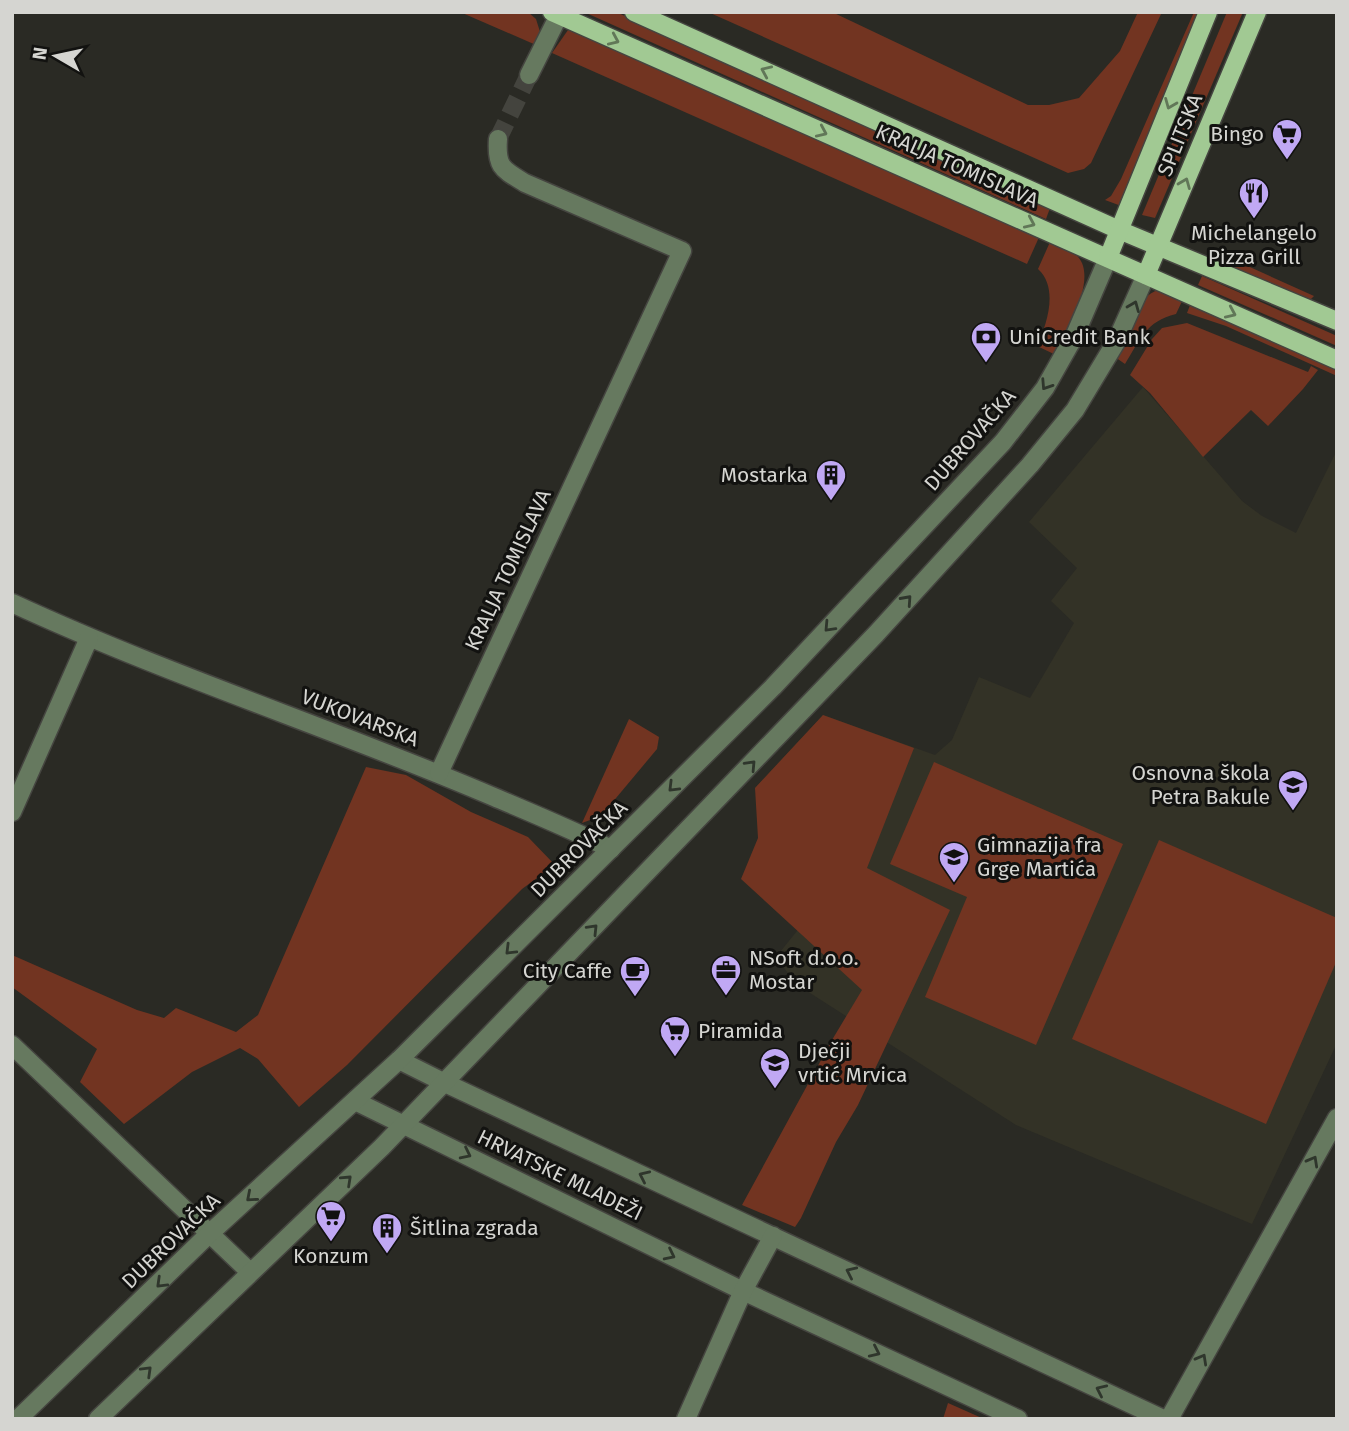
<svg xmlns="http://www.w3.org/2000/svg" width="1349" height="1431" font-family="'Fira Sans',sans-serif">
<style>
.built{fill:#333226}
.green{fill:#723421}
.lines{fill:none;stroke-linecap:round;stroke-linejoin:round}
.minor-tunnel{stroke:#44443e;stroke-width:18;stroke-dasharray:18 9;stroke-linecap:butt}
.minor-casing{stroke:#454540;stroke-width:21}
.major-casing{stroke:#454540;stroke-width:21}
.minor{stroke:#66795f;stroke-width:18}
.major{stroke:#a1c993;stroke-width:18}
.oneway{stroke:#617758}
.oneway2{stroke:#2f362c}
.labels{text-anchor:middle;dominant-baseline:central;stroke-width:6;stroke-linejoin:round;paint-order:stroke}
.poi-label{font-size:21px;fill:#d5d5d1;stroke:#121210;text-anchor:start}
.street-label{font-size:21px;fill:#d5d5d1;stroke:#121210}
</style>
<rect width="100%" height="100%" fill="#2a2a24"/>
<polygon class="built" points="1143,387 1242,501 1262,516 1296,533 1337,450 1337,1043 1252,1224 1016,1125 796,984 776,957 814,910 770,840 755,788 823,715 935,755 952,740 979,677 1030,698 1074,623 1051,601 1077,568 1029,522"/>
<g class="green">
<polygon points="460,12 528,12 536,19 541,35 536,45"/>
<polygon points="584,12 616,12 1050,208 1046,219"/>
<polygon points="708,12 832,12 1028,105 1049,105 1079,98 1120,51 1138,12 1162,12 1091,163 1084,169 1068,173"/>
<polygon points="1194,12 1203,12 1124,207 1105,200 1111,196 1121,179"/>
<polygon points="1227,12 1243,12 1155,218 1142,215"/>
<polygon points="568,30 584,32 1040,235 1027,264 552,53"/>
<path d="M 1050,242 C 1058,246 1068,249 1075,254 C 1101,274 1066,332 1056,355 L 1037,346 C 1047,324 1059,288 1038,269 Z"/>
<polygon points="1212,250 1314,296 1306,304 1206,264"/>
<polygon points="1202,276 1337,336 1337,346 1198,285"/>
<path d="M 1159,290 L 1184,297 L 1176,314 C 1146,321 1140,340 1125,364 L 1112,355 C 1123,335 1136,295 1159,290 Z"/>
<polygon points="1192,300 1337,364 1337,376 1226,326 1187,313"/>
<polygon points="1187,323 1308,372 1311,366 1318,370 1303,389 1268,426 1251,410 1203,457 1150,393 1130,375 1152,339 1162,328"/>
<polygon points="823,715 914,748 867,868 950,910 858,1105 836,1142 801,1218 795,1227 742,1205 832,1040 862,990 741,879 758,838 755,788"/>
<polygon points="629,719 659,737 657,749 601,816 582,823"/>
<polygon points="934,762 1123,844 1036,1045 925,997 967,897 890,864"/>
<polygon points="366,767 406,775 471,812 528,837 555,865 522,889 347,1065 299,1107 258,1059 240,1048 192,1072 124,1124 80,1082 97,1049 12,987 12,955 137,1010 164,1018 176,1008 236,1032 258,1015"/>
<polygon points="1159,840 1337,918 1337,960 1266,1124 1072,1039"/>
<polygon points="948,1403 984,1419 943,1419"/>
</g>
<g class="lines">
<polyline class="minor-tunnel" points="498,139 529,75"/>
<g class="minor-casing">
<g id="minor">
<polyline points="529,75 559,15"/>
<path d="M 12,603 C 170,676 335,729 494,797 C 534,814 573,830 611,849"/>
<path d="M 439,773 L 682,251 L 525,183 C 502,169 496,167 498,139"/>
<polyline points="12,812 89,638"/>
<polyline points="12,1045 250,1272"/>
<polyline points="399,1060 445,1083 1163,1419"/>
<polyline points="355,1101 743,1291 1018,1419"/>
<polyline points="18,1419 209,1234 399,1060 773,687 1003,442 1045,388 1075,335 1108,258"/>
<polyline points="98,1419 382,1147 876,634 1030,465 1075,410 1116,342 1146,275"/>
<polyline points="686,1419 743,1291 773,1236"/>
<polyline points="1169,1419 1337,1118"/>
</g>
</g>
<g class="major-casing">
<g id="major">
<polyline points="552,12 1337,360"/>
<polyline points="634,12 1119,230 1337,321"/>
<polyline points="1108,258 1208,12"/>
<polyline points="1146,275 1257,12"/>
</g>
</g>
<use href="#minor" class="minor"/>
<use href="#major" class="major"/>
</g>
<defs><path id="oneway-chevron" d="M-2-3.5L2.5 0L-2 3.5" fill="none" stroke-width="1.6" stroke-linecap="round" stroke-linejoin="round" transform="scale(1.75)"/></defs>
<g class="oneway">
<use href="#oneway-chevron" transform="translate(614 40) rotate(24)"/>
<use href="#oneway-chevron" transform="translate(766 71) rotate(-156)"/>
<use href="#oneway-chevron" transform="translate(1170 104) rotate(112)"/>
<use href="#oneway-chevron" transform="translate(822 132) rotate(24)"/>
<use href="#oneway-chevron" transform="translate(1185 183) rotate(-68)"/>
<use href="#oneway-chevron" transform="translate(1030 223) rotate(24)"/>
<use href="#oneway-chevron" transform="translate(1231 313) rotate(24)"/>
</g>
<g class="oneway2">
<use href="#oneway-chevron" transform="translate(1134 306) rotate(-68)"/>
<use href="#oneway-chevron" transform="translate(1046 385) rotate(123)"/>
<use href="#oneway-chevron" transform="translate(907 600) rotate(-48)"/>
<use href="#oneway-chevron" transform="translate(829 627) rotate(133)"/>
<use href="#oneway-chevron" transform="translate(751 765) rotate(-47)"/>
<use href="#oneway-chevron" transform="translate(673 787) rotate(135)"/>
<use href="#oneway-chevron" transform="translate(593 929) rotate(-46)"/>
<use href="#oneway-chevron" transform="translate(510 950) rotate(135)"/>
<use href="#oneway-chevron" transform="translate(466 1154) rotate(26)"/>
<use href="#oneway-chevron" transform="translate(1313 1161) rotate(-61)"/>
<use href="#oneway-chevron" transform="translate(644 1176) rotate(-155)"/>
<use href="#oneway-chevron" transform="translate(347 1180) rotate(-43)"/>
<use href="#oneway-chevron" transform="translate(251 1197) rotate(139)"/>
<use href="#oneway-chevron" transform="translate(670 1255) rotate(26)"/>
<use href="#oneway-chevron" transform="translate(851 1272) rotate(-155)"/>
<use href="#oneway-chevron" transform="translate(161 1283) rotate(136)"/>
<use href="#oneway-chevron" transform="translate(875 1352) rotate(25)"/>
<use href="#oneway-chevron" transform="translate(1202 1359) rotate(-61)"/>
<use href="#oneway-chevron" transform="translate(147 1371) rotate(-44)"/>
<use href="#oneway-chevron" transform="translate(1101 1390) rotate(-155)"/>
</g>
<defs>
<g id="supermarket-pin" transform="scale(1.575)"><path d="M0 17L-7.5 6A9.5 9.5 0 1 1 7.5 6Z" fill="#c0a8f4" stroke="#121210"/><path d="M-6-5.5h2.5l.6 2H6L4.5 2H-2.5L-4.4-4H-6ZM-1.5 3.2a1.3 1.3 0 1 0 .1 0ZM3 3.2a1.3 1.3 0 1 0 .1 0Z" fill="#111"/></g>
<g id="restaurant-pin" transform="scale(1.575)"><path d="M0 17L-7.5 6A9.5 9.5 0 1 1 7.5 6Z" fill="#c0a8f4" stroke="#121210"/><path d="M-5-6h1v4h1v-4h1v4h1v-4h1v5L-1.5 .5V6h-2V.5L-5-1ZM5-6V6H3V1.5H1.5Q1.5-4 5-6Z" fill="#111"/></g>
<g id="bank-pin" transform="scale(1.575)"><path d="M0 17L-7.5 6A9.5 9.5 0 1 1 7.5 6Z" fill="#c0a8f4" stroke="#121210"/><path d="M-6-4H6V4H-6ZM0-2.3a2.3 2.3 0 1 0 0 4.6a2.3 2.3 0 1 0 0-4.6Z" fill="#111"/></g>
<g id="building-pin" transform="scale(1.575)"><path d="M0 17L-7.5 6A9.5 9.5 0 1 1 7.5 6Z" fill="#c0a8f4" stroke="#121210"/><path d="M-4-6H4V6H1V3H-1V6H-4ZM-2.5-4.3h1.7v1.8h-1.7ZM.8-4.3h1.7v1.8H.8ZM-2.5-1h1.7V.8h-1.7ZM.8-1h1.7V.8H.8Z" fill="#111"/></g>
<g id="school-pin" transform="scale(1.575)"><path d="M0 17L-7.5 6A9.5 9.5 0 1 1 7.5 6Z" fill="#c0a8f4" stroke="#121210"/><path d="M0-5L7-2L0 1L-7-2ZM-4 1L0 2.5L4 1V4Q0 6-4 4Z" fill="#111"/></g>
<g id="office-pin" transform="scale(1.575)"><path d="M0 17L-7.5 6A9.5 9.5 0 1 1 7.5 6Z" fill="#c0a8f4" stroke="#121210"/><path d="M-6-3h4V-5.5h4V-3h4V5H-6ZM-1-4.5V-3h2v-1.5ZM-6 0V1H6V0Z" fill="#111"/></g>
<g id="cafe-pin" transform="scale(1.575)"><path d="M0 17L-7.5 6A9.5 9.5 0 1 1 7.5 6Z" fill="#c0a8f4" stroke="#121210"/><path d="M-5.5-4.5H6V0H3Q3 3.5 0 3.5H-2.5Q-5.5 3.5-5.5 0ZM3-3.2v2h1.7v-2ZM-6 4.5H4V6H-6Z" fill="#111"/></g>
</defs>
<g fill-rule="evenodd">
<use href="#supermarket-pin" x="1287" y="134"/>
<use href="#restaurant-pin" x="1254" y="193"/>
<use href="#bank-pin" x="986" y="337"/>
<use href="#building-pin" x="831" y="475"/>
<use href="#school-pin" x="1293" y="785"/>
<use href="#school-pin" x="954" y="857"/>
<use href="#office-pin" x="726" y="970"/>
<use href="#cafe-pin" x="635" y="971"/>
<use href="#supermarket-pin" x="675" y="1031"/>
<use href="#school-pin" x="775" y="1063"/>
<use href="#supermarket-pin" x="331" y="1216"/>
<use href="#building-pin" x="387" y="1228"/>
</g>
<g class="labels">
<g class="poi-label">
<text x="1264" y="134" text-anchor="end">Bingo</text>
<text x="1254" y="233" text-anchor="middle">Michelangelo<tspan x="1254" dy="24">Pizza Grill</tspan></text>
<text x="1009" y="337">UniCredit Bank</text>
<text x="808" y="475" text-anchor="end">Mostarka</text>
<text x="1270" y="773" text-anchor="end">Osnovna škola<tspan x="1270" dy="24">Petra Bakule</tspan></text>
<text x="977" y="845">Gimnazija fra<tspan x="977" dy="24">Grge Martića</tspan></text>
<text x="749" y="958">NSoft d.o.o.<tspan x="749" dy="24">Mostar</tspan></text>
<text x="612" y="971" text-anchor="end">City Caffe</text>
<text x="698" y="1031">Piramida</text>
<text x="798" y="1051">Dječji<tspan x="798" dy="24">vrtić Mrvica</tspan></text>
<text x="410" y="1228">Šitlina zgrada</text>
<text x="331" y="1256" text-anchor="middle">Konzum</text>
</g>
<g class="street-label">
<text transform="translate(1180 135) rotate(-68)">SPLITSKA</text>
<text transform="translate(957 166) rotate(24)">KRALJA TOMISLAVA</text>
<text transform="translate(970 440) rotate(-49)">DUBROVAČKA</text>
<text transform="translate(508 570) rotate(-65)">KRALJA TOMISLAVA</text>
<text transform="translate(360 718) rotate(21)">VUKOVARSKA</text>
<text transform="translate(579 849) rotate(-45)">DUBROVAČKA</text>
<text transform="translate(560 1175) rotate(26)">HRVATSKE MLADEŽI</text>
<text transform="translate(171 1241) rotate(-44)">DUBROVAČKA</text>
</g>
</g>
<rect width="1349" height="1431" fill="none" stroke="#d5d5d1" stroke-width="28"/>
<g transform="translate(56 56) rotate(279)" stroke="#121210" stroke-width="5" paint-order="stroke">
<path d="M0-5L12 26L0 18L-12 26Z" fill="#d5d5d1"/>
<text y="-10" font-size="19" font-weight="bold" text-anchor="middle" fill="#d5d5d1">N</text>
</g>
</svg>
